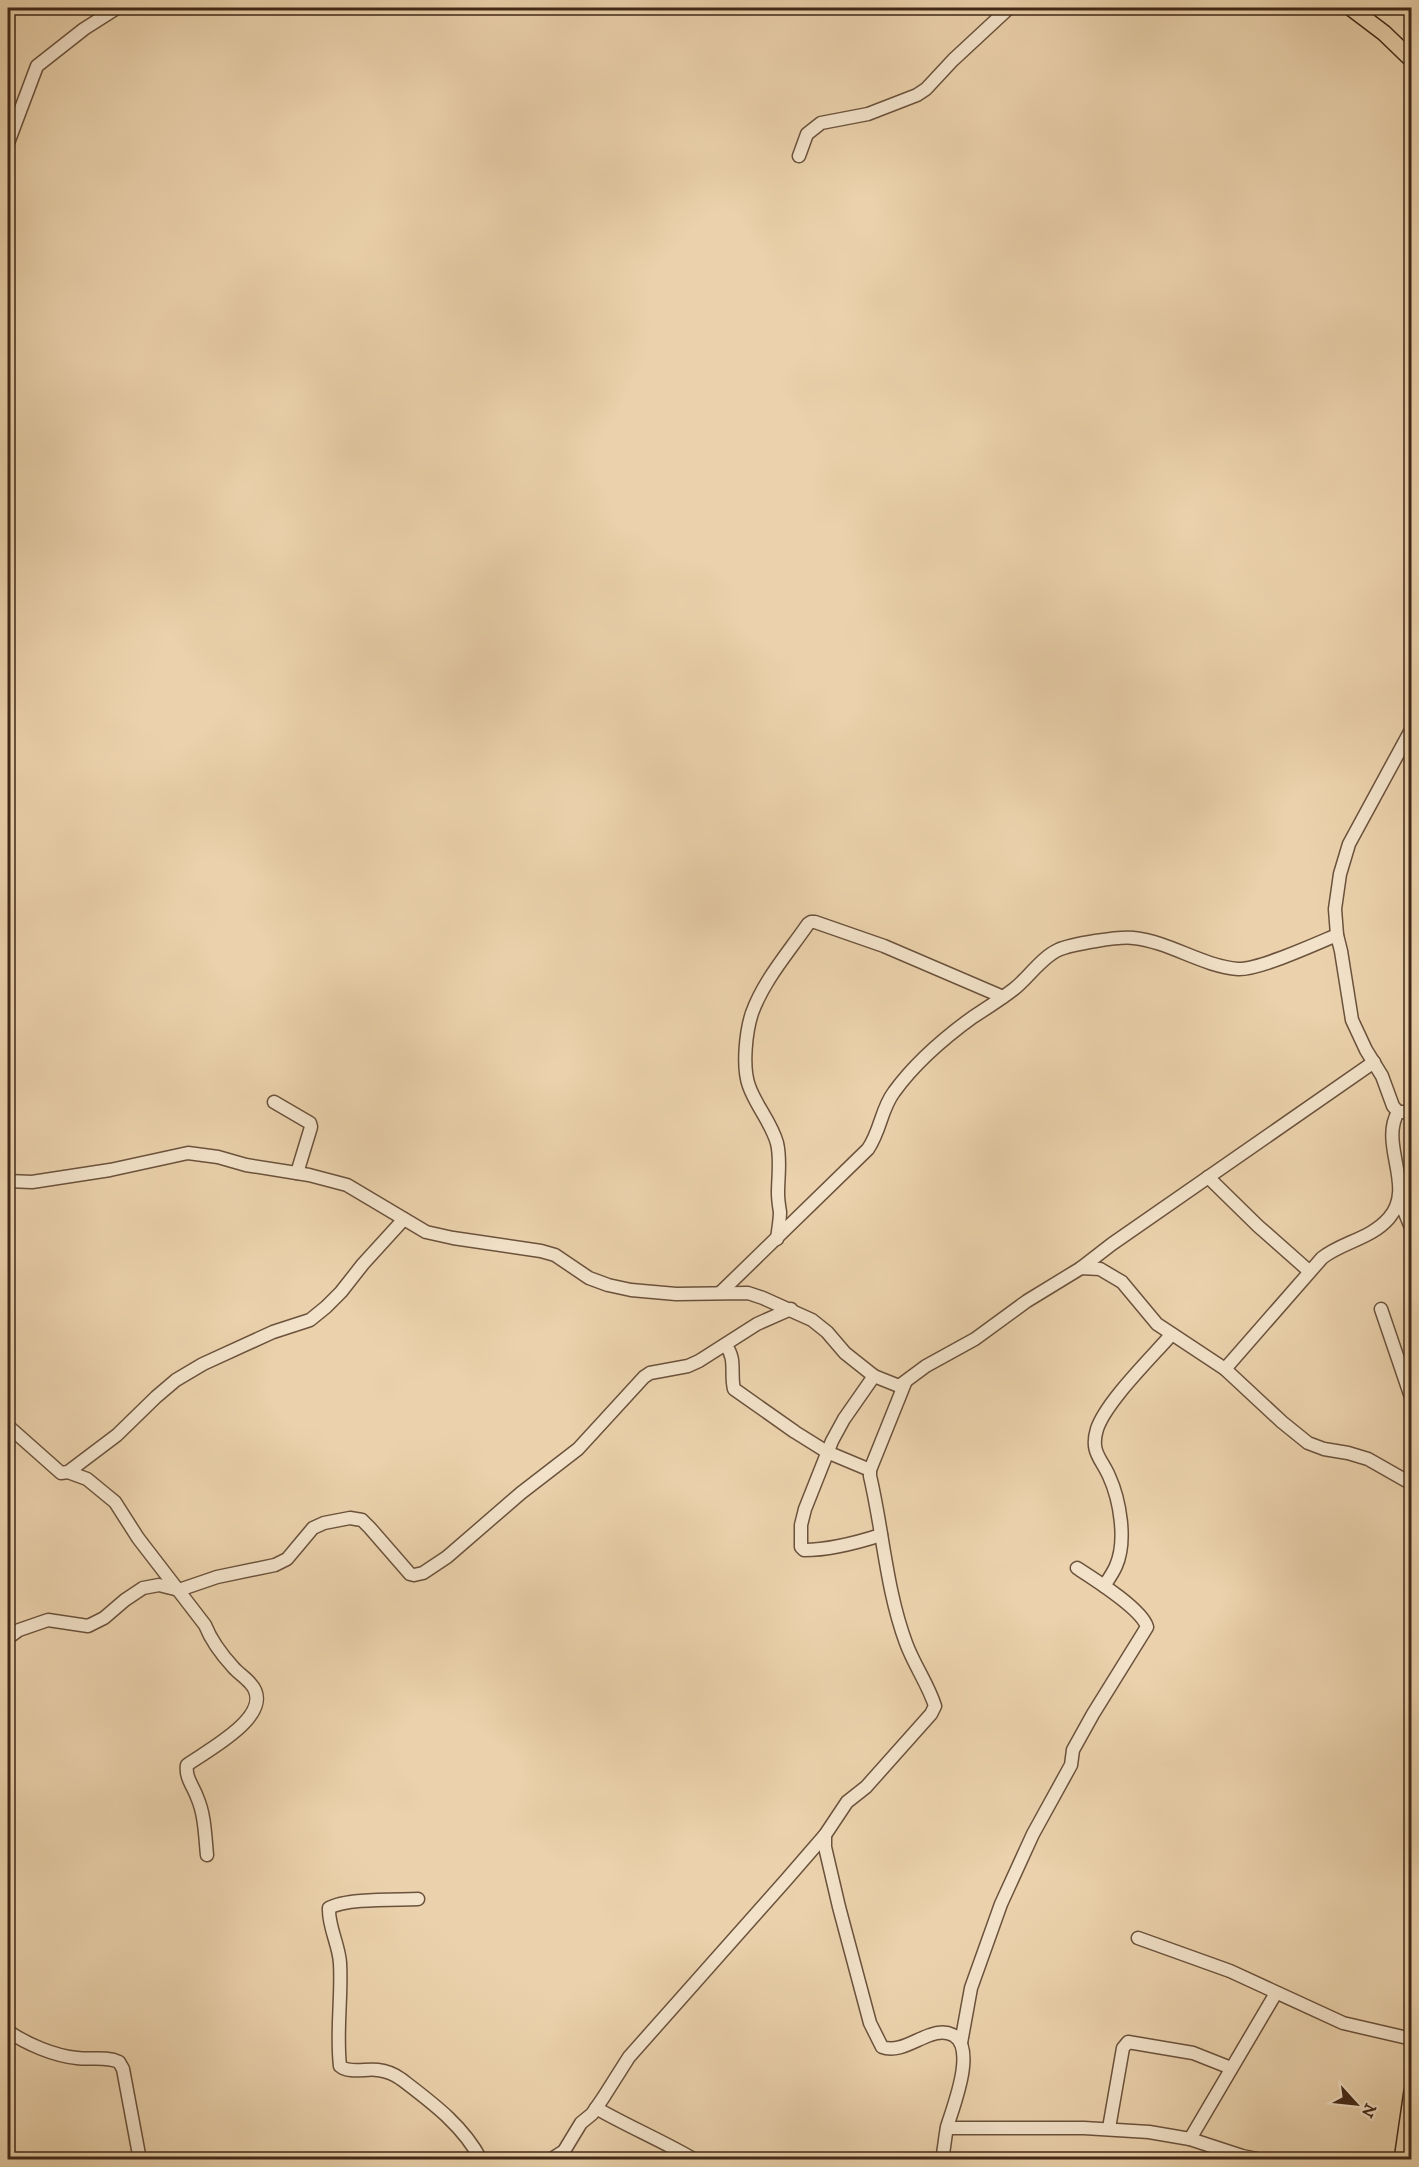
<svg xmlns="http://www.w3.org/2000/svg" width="1419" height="2167" font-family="'IM FELL DW Pica',serif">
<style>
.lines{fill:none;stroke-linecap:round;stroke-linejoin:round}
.minor-casing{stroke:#6b523c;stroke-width:15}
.major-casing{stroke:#402817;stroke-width:18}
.minor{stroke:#f2e2c9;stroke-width:12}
.major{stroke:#ebd2ac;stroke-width:15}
</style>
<rect width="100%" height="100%" fill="#ebd2ac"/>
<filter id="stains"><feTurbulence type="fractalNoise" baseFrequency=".00333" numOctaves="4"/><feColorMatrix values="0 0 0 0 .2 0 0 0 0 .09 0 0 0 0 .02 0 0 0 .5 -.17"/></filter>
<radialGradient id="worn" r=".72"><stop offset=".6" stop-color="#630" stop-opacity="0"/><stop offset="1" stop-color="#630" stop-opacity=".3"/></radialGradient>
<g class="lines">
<g class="minor-casing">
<g id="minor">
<polyline points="8,143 37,66 84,29 117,8"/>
<polyline points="799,156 807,134 821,123 868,114 917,95 926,89 953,60 1009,8"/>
<polyline points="1412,728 1349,844 1340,874 1335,909 1337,935 1341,951 1352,1020 1366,1050 1382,1076 1393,1106 1398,1112 1412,1112"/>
<polyline points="274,1102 310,1123 311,1127 297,1173"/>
<polyline points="1208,1177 1258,1226 1309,1271"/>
<polyline points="8,1181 32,1182 110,1170 188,1153 218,1157 246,1165 309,1175 347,1185 426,1232 453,1238 541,1251 555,1255 589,1278 608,1285 631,1290 676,1294 748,1293 763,1298 812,1320 827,1332 845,1353 874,1376 899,1386 926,1366 975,1339 1027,1301 1081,1268 1100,1269 1122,1282 1157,1324 1225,1369 1282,1422 1308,1443 1324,1449 1348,1453 1368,1459 1412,1484"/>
<polyline points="1400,1201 1412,1230"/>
<path d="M 777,1239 C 778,1230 780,1221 780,1212 C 779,1206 778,1199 778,1193 C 778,1176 781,1160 777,1143 C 771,1122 756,1106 749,1086 C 742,1067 746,1031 752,1013 C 764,980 788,953 808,924 L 811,922 L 815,922 L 884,946 L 1003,997"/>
<polyline points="1081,1268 1112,1244 1374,1062"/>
<path d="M 721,1292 L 868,1149 C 881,1130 881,1109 894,1092 C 915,1063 944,1038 973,1017 C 987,1008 1001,999 1014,989 C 1029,977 1041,958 1058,950 C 1071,944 1120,936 1134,938 C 1170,942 1202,966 1238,969 C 1259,970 1315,944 1337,935"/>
<polyline points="1381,1309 1412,1400"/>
<path d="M 725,1345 C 737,1358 730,1373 734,1389 L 795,1432 L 827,1452 L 870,1470"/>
<path d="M 1225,1369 L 1322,1258 C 1342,1242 1371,1239 1389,1218 C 1416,1187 1379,1145 1398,1112"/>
<path d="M 874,1376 L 844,1419 L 832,1441 L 805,1509 L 801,1525 L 801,1547 L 804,1550 C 830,1550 856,1543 881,1535"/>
<polyline points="8,1426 61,1473 68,1472 117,1435 156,1397 176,1380 203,1364 273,1332 310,1320 326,1307 341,1292 363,1264 404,1219"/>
<path d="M 68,1472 L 87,1479 L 115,1502 L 138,1538 L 205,1625 C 211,1640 222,1655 233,1667 C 238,1673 245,1677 250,1683 C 279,1714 206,1751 187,1765 C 185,1777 193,1786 197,1797 C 205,1815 205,1836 207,1855"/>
<path d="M 1104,1586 C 1108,1580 1113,1573 1116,1566 C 1127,1541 1120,1500 1109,1476 C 1101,1458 1090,1452 1097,1429 C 1106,1402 1151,1358 1171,1335"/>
<polyline points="8,1638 19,1630 48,1620 88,1626 104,1618 125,1600 143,1588 159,1585 179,1590 217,1577 275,1565 287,1559 313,1528 324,1523 350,1518 362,1520 370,1528 410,1574 414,1575 423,1573 447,1557 521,1493 578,1449 644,1377 650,1373 688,1366 699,1361 757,1324 791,1309"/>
<path d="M 825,1835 L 825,1847 L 839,1907 L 870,2023 L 882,2047 C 898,2053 915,2040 930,2035 C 938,2032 945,2031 953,2035 C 977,2048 953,2107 947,2127 C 945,2138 944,2149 942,2160"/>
<path d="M 418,1899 C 397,1900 346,1898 329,1908 C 328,1926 339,1945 340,1963 C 342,1997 336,2032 340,2066 C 349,2074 367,2068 378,2070 C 387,2071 394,2074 401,2079 C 431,2102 463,2125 481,2160"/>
<polyline points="1138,1938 1230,1971 1343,2023 1412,2039"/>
<path d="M 8,2031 C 26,2044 55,2056 77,2058 C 91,2060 106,2056 119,2062 L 123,2069 L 140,2160"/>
<path d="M 961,2043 L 971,1988 L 1001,1904 L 1033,1834 L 1071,1765 L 1073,1750 L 1093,1714 L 1147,1627 C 1142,1609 1094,1579 1077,1568"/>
<path d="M 596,2108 C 629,2127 663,2141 695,2160"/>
<polyline points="947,2128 1084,2128 1149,2132 1190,2139 1242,2156 1262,2160"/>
<polyline points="1109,2128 1123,2048 1128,2042 1193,2053 1231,2068"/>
<polyline points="1190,2139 1276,1993"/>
<path d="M 550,2160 L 564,2151 L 581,2123 L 592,2114 L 603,2098 L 629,2057 L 786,1880 L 825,1835 L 847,1802 L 866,1787 L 931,1714 L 935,1706 C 928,1684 914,1665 906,1643 C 886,1589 883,1531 870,1476 L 870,1470 L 905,1383"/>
</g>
</g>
<g class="major-casing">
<g id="major">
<polyline points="1351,8 1384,33 1412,60"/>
<polyline points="1402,2160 1412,2091"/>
</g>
</g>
<use href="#minor" class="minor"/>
<use href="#major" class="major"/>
</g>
<rect width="1419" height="2167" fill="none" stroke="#ebd2ac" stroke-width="30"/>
<rect x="9" y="9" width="1401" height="2149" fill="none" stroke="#402817" stroke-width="3"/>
<rect x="15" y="15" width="1389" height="2137" fill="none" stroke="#402817" stroke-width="1.5"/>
<g transform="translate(1356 2104) rotate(117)" stroke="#f2e2c9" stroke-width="4.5" paint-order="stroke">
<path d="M0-4.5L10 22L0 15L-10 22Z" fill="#402817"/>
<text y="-9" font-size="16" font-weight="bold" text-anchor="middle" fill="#402817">N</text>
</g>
<rect width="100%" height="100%" filter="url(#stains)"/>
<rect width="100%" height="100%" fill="url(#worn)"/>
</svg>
